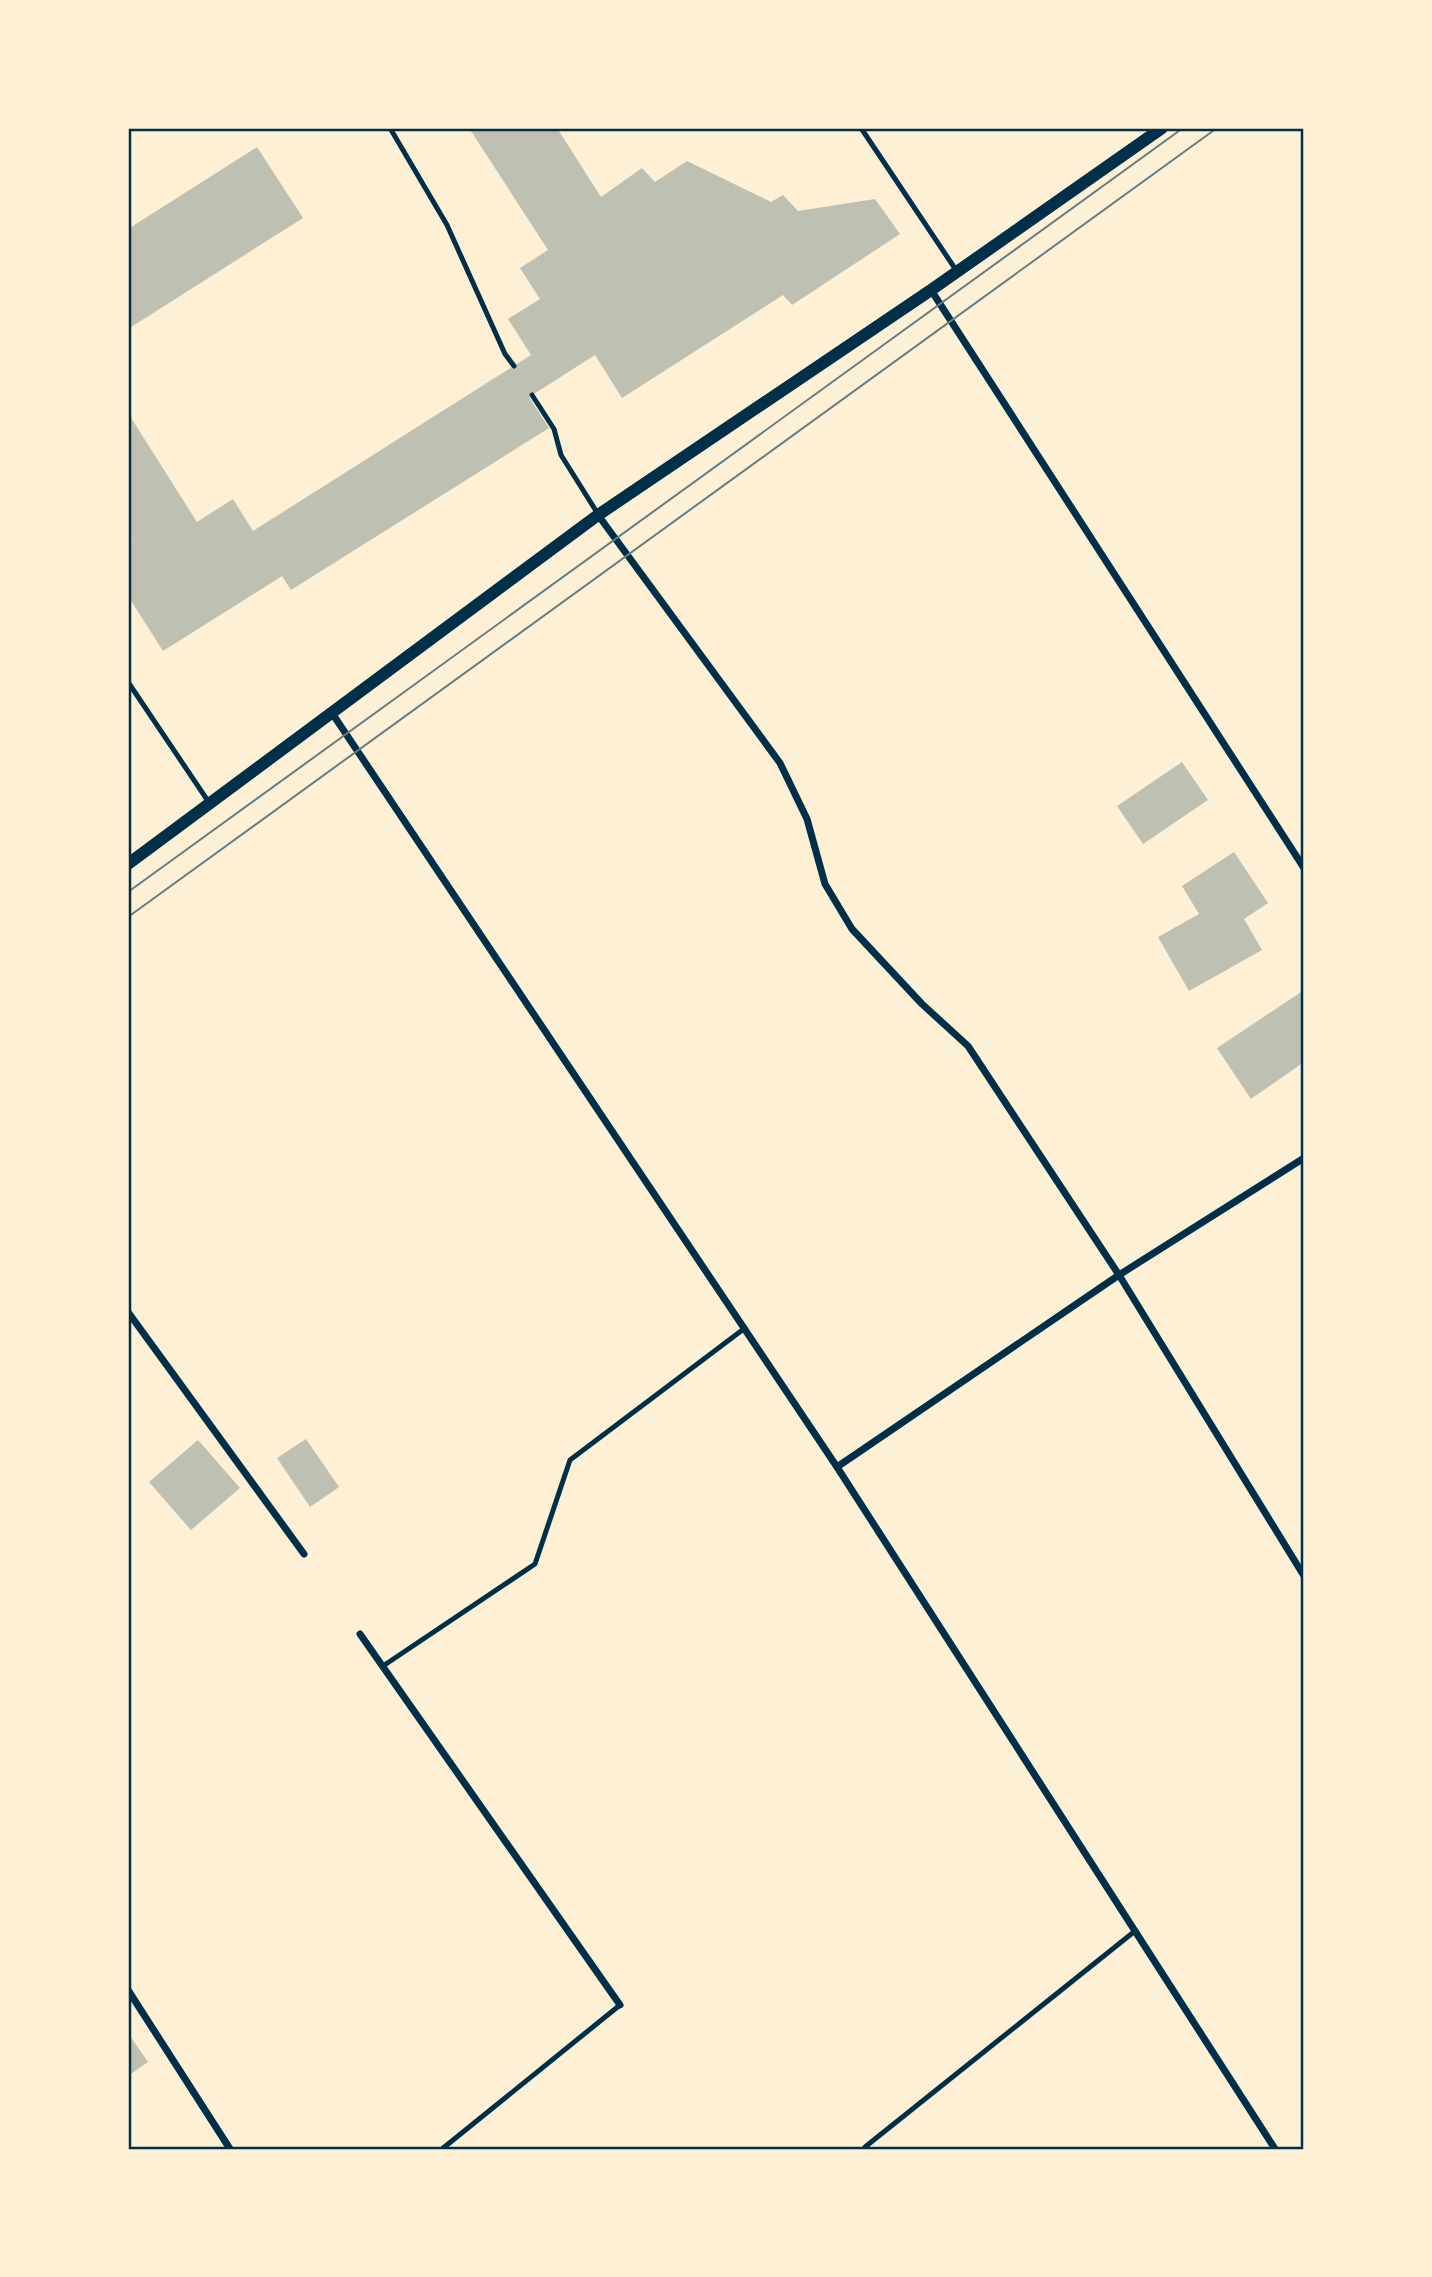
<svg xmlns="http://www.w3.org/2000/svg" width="1432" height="2277" font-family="'Times New Roman',serif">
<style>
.building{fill:#bec0b2}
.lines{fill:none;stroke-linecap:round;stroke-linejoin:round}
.service{stroke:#003049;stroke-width:5}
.minor{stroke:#003049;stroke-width:7}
.tertiary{stroke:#003049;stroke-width:12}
.tram{stroke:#657d81;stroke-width:2}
.neatline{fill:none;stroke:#003049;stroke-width:2.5}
</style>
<rect width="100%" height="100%" fill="#fdf0d5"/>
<g class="building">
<polygon points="469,128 557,128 601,197 642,168 655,182 687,161 771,202 783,195 798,211 875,199 900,234 792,305 783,295 622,398 595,355 529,397 549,428 291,590 282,576 163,651 128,596 128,542 132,540 128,533 128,413 197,522 233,499 253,531 531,355 508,319 540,299 520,268 548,250"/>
<polygon points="257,147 303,218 128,329 128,229"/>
<polygon points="1182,762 1208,800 1143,844 1117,806"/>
<polygon points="1234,852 1268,903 1244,919 1262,950 1189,991 1158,937 1199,914 1182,886"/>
<polygon points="1304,990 1304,1062 1251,1099 1217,1048"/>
<polygon points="306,1439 339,1487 310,1507 277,1458"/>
<polygon points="198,1440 240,1488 191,1530 149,1482"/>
<polygon points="128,2033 148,2062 128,2076"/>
</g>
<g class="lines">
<g class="service">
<polyline points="390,128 447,225 505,354 514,366"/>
<polyline points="861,128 956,270"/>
<polyline points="532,395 554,429 561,455 598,514"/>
<polyline points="128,682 210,804"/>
<polyline points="383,1666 535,1564 570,1460 745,1328"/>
<polyline points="865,2147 1135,1931"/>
<polyline points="442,2149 620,2005"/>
</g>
<g class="minor">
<polyline points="931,290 1304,868"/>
<polyline points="598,515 780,763 807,819 825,884 852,929 922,1004 968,1046 1119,1275 1304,1576"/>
<polyline points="332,713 837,1467 1275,2149"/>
<polyline points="128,1312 304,1554"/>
<polyline points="837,1467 1119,1275 1304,1158"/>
<polyline points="360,1634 620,2005"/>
<polyline points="128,1990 230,2149"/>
</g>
<polyline class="tertiary" points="128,864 598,515 931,290 1162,128"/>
<g class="tram">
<polyline points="128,892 1183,128"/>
<polyline points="128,917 1217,128"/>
</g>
</g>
<rect width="1432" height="2277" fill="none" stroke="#fdf0d5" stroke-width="259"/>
<rect x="130" y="130" width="1172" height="2018" class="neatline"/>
</svg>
